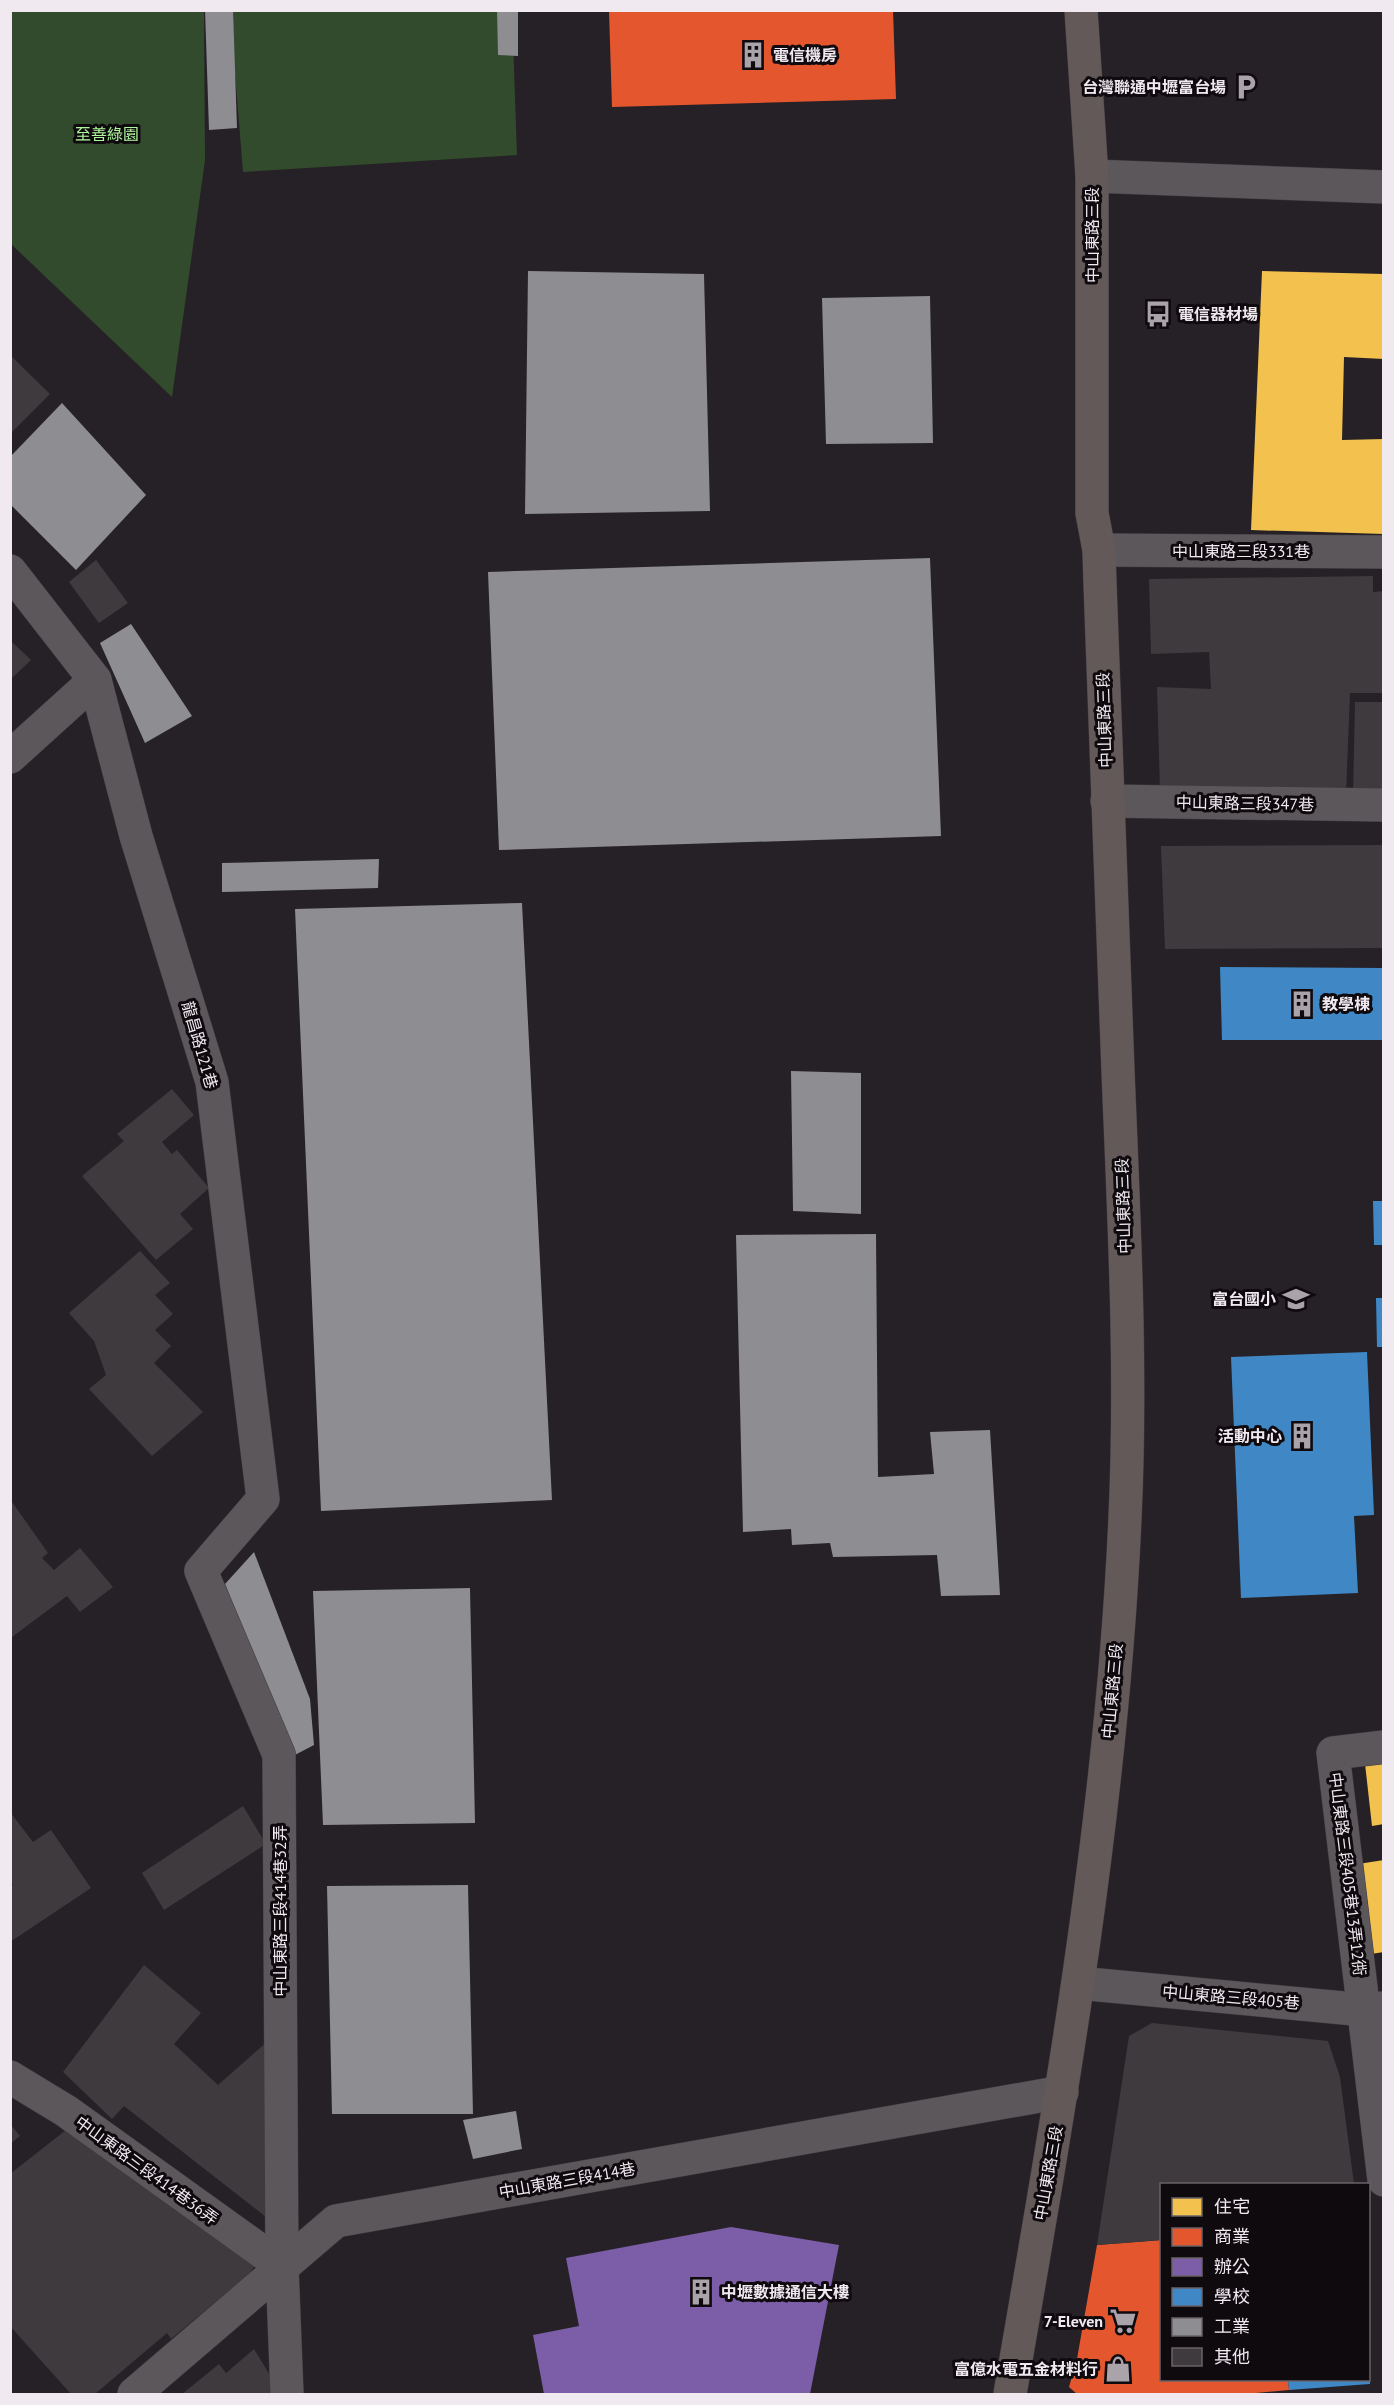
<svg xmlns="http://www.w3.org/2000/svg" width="1394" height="2405" font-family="'PT Sans','Noto Sans TC',sans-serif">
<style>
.green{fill:#334b2d}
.homes{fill:#f2c14e}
.shops{fill:#e4572e}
.offices{fill:#7b5ea7}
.schools{fill:#3f88c5}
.industry{fill:#8d8d92}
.building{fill:#3e3a3e}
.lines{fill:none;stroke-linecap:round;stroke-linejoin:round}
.minor-casing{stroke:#403b40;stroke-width:34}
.major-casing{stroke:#403b40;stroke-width:34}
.minor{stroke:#5c575b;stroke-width:33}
.major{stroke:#645959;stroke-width:33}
.labels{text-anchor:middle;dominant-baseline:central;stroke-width:6;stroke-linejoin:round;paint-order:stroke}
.poi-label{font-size:16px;font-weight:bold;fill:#f1e9f0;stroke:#0e0a0e;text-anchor:end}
.park-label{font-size:16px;fill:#aff79d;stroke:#0e0a0e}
.street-label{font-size:16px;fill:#f1e9f0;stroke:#0e0a0e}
</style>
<rect width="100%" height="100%" fill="#262126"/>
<g class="green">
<polygon points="10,11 204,11 205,160 172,397 11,244"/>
<polygon points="230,11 512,11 517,155 243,172"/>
</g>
<g class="homes">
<polygon points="1262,271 1384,274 1384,359 1344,357 1342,440 1384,439 1384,534 1251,530"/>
<polygon points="1384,1734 1384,1824 1372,1826 1362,1737"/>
<polygon points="1384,1860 1384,1952 1371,1954 1358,1864"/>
</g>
<g class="shops">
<polygon points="609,10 893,10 896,99 612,107"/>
<polygon points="1162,2240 1162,2380 1288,2380 1289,2390 1245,2394 1077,2394 1069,2387 1077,2359 1097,2245"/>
</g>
<polygon class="offices" points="731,2227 839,2245 810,2394 544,2394 533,2335 579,2326 566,2258"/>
<g class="schools">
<polygon points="1220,967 1384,968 1384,1040 1222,1040"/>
<polygon points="1373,1201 1384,1201 1384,1245 1374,1245"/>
<polygon points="1376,1298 1384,1298 1384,1347 1377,1347"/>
<polygon points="1367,1352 1374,1515 1354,1516 1358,1593 1241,1598 1231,1357"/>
<polygon points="1288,2380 1370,2380 1370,2384 1289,2390"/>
</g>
<g class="industry">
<polygon points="205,10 233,10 237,128 209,130"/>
<polygon points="497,10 518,10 518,56 498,55"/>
<polygon points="528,271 704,274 710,511 525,514"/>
<polygon points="930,296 933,443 826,444 822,298"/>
<polygon points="62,403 146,495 76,570 10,504 10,457"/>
<polygon points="930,558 941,836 499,850 488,572"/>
<polygon points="131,624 192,716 145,743 100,643"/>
<polygon points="379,859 378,888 222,892 222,863"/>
<polygon points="522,903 552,1500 321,1511 295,909"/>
<polygon points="791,1071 861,1073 861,1214 793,1211"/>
<polygon points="876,1234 878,1477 934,1474 930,1432 990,1430 1000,1595 941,1596 937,1555 833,1557 830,1543 792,1545 791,1529 743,1532 736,1235"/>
<polygon points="254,1552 310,1699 314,1745 291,1757 225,1584"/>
<polygon points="470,1588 475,1823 323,1825 313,1591"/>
<polygon points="468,1885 473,2114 332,2114 327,1886"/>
<polygon points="516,2111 522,2149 473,2159 463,2120"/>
</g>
<g class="building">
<polygon points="10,355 50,394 10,434"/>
<polygon points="96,560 128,603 99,623 69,582"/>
<polygon points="1373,576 1373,592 1384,591 1384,693 1350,693 1346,795 1160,789 1157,687 1211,689 1209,652 1151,654 1149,579"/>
<polygon points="10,640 31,660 10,680"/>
<polygon points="1355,702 1384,702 1384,795 1353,795"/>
<polygon points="1384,845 1384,948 1165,949 1161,846"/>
<polygon points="172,1089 194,1115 162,1142 172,1154 177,1150 209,1188 180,1214 193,1229 156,1260 82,1176 124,1141 117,1134"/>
<polygon points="140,1251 170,1283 155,1295 173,1314 155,1330 171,1346 154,1363 203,1412 152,1456 89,1389 106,1375 94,1341 69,1313"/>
<polygon points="10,1499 48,1553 42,1558 54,1570 80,1548 113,1587 80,1612 67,1596 12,1637"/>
<polygon points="243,1806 266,1844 164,1910 142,1873"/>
<polygon points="10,1812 33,1842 51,1830 91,1888 10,1942 10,1887 13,1885 10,1881"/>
<polygon points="144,1965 201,2013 174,2044 218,2085 278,2032 266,2217 124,2106 112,2119 63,2072"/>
<polygon points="1152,2023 1328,2041 1340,2077 1354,2184 1162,2184 1162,2240 1097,2245 1129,2036"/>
<polygon points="10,2124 20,2136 10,2144"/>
<polygon points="66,2130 263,2254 249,2274 171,2339 167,2333 95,2394 71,2394 10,2326 10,2174"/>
<polygon points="254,2349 279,2390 280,2394 182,2394 219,2364 226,2373"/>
</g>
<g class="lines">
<g class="minor-casing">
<g id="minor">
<polyline points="1092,176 1384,187"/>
<polyline points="1099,550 1384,552"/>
<polyline points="10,571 95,680 136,836 212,1082 263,1499 201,1571 279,1755 282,2266 287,2394"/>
<polyline points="10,757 95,680"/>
<polyline points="1107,801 1384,805"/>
<polyline points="1384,1747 1333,1753 1384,2180"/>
<polyline points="1078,1983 1365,2010 1384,2008"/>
<polyline points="10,2077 66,2111 282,2266"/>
<polyline points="134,2394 336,2221 1062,2092"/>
</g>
</g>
<g class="major-casing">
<path id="major" d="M 1010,2394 C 1060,2104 1112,1813 1125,1518 C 1132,1369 1124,1220 1118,1071 C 1111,898 1104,724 1099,550 L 1092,513 L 1092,176 L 1081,10"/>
</g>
<use href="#minor" class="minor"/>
<use href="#major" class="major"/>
</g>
<defs>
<g id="building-bare" transform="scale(2.07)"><path d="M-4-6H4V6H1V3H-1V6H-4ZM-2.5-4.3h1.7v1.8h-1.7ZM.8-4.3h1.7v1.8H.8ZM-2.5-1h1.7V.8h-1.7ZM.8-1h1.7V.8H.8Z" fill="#aaa3a9" stroke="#0e0a0e" stroke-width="2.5" paint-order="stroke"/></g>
<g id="parking-bare" transform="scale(2.07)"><path d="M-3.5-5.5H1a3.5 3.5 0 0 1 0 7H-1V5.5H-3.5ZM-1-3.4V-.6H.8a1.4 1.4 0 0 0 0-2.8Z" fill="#aaa3a9" stroke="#0e0a0e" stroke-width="2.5" paint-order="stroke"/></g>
<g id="bus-bare" transform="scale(2.07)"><path d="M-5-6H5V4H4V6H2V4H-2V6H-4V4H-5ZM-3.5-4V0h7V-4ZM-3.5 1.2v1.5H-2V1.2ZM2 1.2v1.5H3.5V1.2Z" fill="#aaa3a9" stroke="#0e0a0e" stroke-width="2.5" paint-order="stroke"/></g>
<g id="school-bare" transform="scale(2.07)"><path d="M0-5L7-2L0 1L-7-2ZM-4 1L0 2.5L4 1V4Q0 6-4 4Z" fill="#aaa3a9" stroke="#0e0a0e" stroke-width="2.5" paint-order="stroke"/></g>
<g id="supermarket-bare" transform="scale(2.07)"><path d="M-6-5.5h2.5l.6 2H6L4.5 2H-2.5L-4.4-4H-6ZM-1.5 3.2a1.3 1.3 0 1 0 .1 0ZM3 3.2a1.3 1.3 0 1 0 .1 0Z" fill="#aaa3a9" stroke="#0e0a0e" stroke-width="2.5" paint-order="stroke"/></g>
<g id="shop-bare" transform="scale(2.07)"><path d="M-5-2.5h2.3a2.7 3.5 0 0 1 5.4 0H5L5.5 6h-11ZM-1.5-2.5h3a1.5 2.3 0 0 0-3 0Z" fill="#aaa3a9" stroke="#0e0a0e" stroke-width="2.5" paint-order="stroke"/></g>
</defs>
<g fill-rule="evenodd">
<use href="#building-bare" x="753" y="55"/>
<use href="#parking-bare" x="1246" y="87"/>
<use href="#bus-bare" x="1158" y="314"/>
<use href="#building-bare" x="1302" y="1004"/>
<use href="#school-bare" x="1296" y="1299"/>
<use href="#building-bare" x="1302" y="1436"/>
<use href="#building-bare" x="701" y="2292"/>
<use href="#supermarket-bare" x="1123" y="2321"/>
<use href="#shop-bare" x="1118" y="2369"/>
</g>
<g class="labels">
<g class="poi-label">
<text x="773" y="55" text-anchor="start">電信機房</text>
<text x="1226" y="87">台灣聯通中壢富台場</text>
<text x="1178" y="314" text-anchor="start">電信器材場</text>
<text x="1322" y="1004" text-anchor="start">教學棟</text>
<text x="1276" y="1299">富台國小</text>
<text x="1282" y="1436">活動中心</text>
<text x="721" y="2292" text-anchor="start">中壢數據通信大樓</text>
<text x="1103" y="2321">7-Eleven</text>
<text x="1098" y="2369">富億水電五金材料行</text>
</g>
<g class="park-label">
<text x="107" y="134">至善綠園</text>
</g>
<g class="street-label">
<text transform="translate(1092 235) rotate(-90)">中山東路三段</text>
<text x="1241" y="551">中山東路三段331巷</text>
<text transform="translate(1104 720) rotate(-92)">中山東路三段</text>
<text transform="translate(1245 803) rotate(1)">中山東路三段347巷</text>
<text transform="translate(200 1045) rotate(74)">龍昌路121巷</text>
<text transform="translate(1123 1206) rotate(-92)">中山東路三段</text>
<text transform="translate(1112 1691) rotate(-85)">中山東路三段</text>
<text transform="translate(1348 1874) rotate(83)">中山東路三段405巷13弄12衖</text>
<text transform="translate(280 1911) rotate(-90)">中山東路三段414巷32弄</text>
<text transform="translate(1231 1997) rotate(5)">中山東路三段405巷</text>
<text transform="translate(147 2170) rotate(36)">中山東路三段414巷36弄</text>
<text transform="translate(1048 2173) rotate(-80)">中山東路三段</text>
<text transform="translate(567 2180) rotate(-10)">中山東路三段414巷</text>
</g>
</g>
<rect width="1394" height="2405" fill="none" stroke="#f1e9f0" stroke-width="24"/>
<rect x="1160" y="2183" width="210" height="198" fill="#0e0a0e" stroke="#696368" stroke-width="1.5"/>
<rect x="1172" y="2198" width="30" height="18" fill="#f2c14e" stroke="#696368" stroke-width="1.5"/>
<text x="1214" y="2213" font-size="18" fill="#f1e9f0">住宅</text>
<rect x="1172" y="2228" width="30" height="18" fill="#e4572e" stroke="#696368" stroke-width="1.5"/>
<text x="1214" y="2243" font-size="18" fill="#f1e9f0">商業</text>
<rect x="1172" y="2258" width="30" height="18" fill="#7b5ea7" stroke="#696368" stroke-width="1.5"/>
<text x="1214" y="2273" font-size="18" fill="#f1e9f0">辦公</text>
<rect x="1172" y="2288" width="30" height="18" fill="#3f88c5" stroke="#696368" stroke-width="1.5"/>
<text x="1214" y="2303" font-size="18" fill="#f1e9f0">學校</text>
<rect x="1172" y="2318" width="30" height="18" fill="#8d8d92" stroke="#696368" stroke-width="1.5"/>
<text x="1214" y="2333" font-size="18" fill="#f1e9f0">工業</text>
<rect x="1172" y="2348" width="30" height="18" fill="#3e3a3e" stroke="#696368" stroke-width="1.5"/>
<text x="1214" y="2363" font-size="18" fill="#f1e9f0">其他</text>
</svg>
